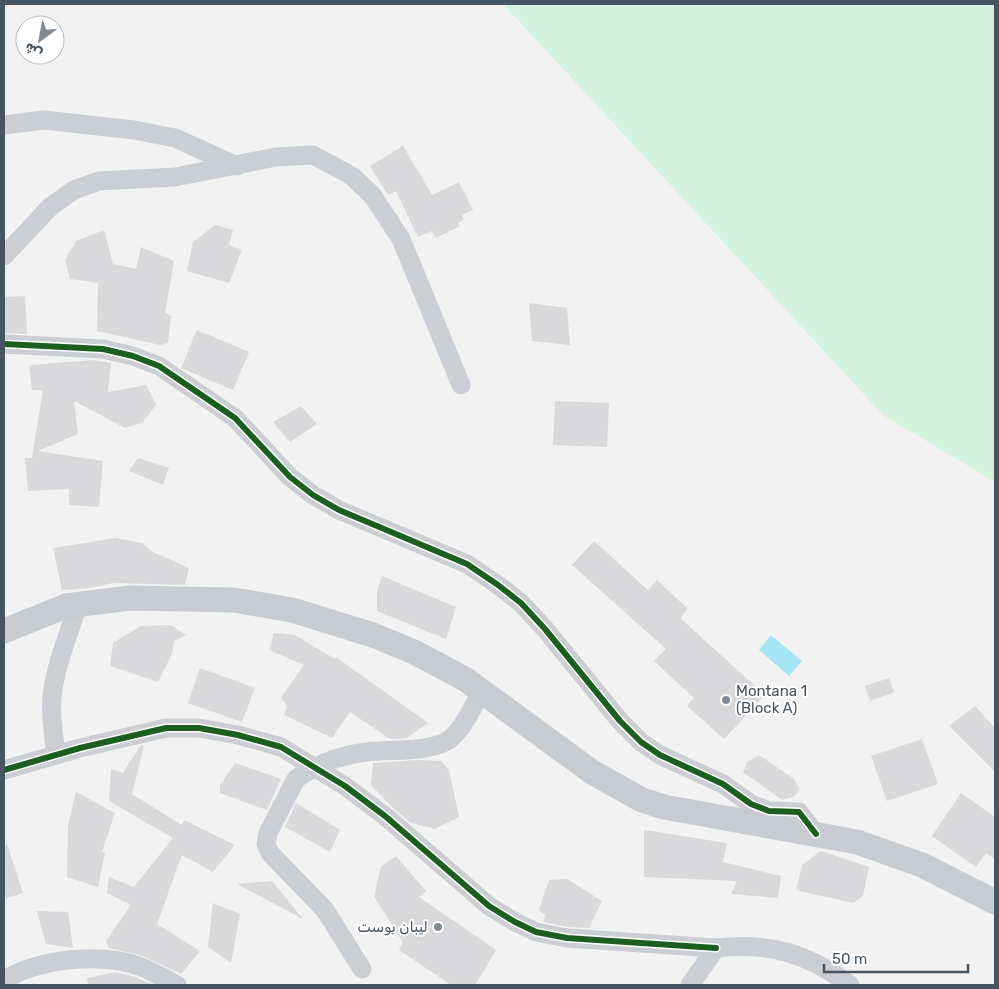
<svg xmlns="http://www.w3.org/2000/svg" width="999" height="989" font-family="Rubik,'Noto Naskh Arabic',sans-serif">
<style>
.green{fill:#d5f4e0}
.water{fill:#a6e5f5}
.building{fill:#d9d9db}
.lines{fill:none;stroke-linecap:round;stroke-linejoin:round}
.minor{stroke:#cbced2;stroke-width:19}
.major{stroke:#c8ccd0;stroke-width:25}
.cycleway-casing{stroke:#fff;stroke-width:9}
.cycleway{stroke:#1b5e20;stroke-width:6}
.poi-dot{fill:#838c94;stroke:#fff;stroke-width:2}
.labels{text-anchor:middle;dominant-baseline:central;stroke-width:4;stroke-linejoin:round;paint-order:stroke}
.poi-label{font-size:15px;fill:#475561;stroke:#fff;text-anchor:start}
</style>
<rect width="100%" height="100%" fill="#f3f2f2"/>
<polygon class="green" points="503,4 995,4 995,482 883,415"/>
<polygon class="water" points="771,635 802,661 789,676 759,650"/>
<g class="building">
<polygon points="403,146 432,195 459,182 473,210 462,215 464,220 458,223 460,226 436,238 432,231 418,237 396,191 388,195 370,166"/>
<polygon points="215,225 233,230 229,245 242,250 229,283 187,271 193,242"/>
<polygon points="104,230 113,264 136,269 141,247 174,261 165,313 171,316 168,343 160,345 97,331 98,283 70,279 65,260 76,241"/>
<polygon points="25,296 27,334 4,333 4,297"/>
<polygon points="529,303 567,308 570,345 532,341"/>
<polygon points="197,330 249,352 233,390 181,368 188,352 192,352 188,351"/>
<polygon points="93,360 111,363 108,392 146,385 156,405 143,422 125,428 74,401 78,434 38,451 103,461 99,507 69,505 69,489 28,491 25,458 32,458 43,390 32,390 29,365"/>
<polygon points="555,401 609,403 607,447 553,445"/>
<polygon points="301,406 317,424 290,442 273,422"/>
<polygon points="138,458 169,468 163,485 129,471"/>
<polygon points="116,538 142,543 153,552 189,568 185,585 113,583 91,588 62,590 53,548"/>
<polygon points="594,541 648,590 657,580 688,609 680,618 765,695 724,739 687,706 694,698 654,661 666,649 572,565"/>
<polygon points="382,576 456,607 446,639 377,611 377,590"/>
<polygon points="171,625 186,635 174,641 172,654 158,682 110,666 113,643 141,626"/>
<polygon points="274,633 295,635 335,659 336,657 428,723 407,738 390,739 350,712 332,738 284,715 287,706 281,698 304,665 269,650"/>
<polygon points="200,668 255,688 242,722 188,703"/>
<polygon points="889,678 894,692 870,701 865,686"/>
<polygon points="975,706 995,728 995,772 949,726"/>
<polygon points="922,739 938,784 887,801 871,756"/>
<polygon points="141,745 144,746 132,794 182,825 184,820 235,845 213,872 182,855 157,924 200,951 181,974 143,956 109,948 106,941 131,905 107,893 109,877 134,887 173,838 109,801 111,769 123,773"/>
<polygon points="759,755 794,779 800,790 793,797 782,800 743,772 747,762"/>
<polygon points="417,760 441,761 449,770 459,817 435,829 411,823 392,807 371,785 373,763"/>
<polygon points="235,763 281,779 267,810 220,793 220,785"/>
<polygon points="76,792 115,813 102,852 105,853 98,887 67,877 68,825"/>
<polygon points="961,793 995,817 995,859 986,853 976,867 932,836"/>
<polygon points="296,803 340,830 330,852 285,827"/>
<polygon points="644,830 727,843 723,862 781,876 778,898 731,894 737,881 644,877"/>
<polygon points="7,844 23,893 4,899 4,845"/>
<polygon points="821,851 869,867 863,896 853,903 796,890 802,865"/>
<polygon points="396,856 426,891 419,897 496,950 475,985 451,985 399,950 403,943 374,896 381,867"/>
<polygon points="567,879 602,901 589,928 568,927 544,922 545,915 539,910 549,880"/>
<polygon points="272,881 303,919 237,884"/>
<polygon points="213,903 240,914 231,963 208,947"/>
<polygon points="37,911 68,912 73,948 46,944"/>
<polygon points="116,972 135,977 154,985 88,985 87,978"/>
</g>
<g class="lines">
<g class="minor">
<polyline points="4,125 44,120 134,130 175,138 237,166"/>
<polyline points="4,256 50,207 74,190 99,181 175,177 276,157 313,155 352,176 372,195 401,239 461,385"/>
<polyline points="4,344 103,349 133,356 159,366 235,418 290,477 313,495 339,510 467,564 498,585 521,603 545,629 620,721 641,742 660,755 723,784 751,804 769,811 799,812 816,834"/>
<path d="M 56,755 C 54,736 50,716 52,697 C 55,665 69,635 78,604"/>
<polyline points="4,770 80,748 166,728 199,728 238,735 281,747 345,786 385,816 489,906 515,922 536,932 567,938 716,948"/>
<path d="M 362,969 L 325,910 L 270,853 L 266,844 L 268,833 L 296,779 C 317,764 341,755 367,752 C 390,749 431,753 450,739 C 464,728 473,706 482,691"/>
<path d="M 4,980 C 39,959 99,952 139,966 C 152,971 164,978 177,985"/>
<path d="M 690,985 L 716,948 C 769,942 807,953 850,985"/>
</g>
<polyline class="major" points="4,631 66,606 130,598 234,600 292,610 373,635 414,652 465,679 592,772 642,800 664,807 857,842 922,865 995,902"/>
<g class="cycleway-casing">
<g id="cycleway">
<polyline points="4,344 103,349 133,356 159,366 235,418 290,477 313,495 339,510 467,564 498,585 521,603 545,629 620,721 641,742 660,755 723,784 751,804 769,811 799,812 816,834"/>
<polyline points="4,770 80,748 166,728 199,728 238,735 281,747 345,786 385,816 489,906 515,922 536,932 567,938 716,948"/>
</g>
</g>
<use href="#cycleway" class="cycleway"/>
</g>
<g class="poi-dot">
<circle cx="726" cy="700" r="5"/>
<circle cx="438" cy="927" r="5"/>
</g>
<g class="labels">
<g class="poi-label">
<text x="736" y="691">Montana 1<tspan x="736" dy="17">(Block A)</tspan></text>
<text x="428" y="927" text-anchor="end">ليبان بوست</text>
</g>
</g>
<rect width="999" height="989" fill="none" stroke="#475561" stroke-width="10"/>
<g transform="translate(40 40) rotate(212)"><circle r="24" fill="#ffffff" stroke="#b5bbc0"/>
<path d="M0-4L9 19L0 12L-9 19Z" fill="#838c94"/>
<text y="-8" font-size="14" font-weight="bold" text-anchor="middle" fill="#475561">ش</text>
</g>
<path d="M824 964v8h144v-8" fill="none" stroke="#475561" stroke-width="2.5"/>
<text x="832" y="964" font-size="15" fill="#475561" stroke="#ffffff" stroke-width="4" paint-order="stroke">50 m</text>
</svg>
